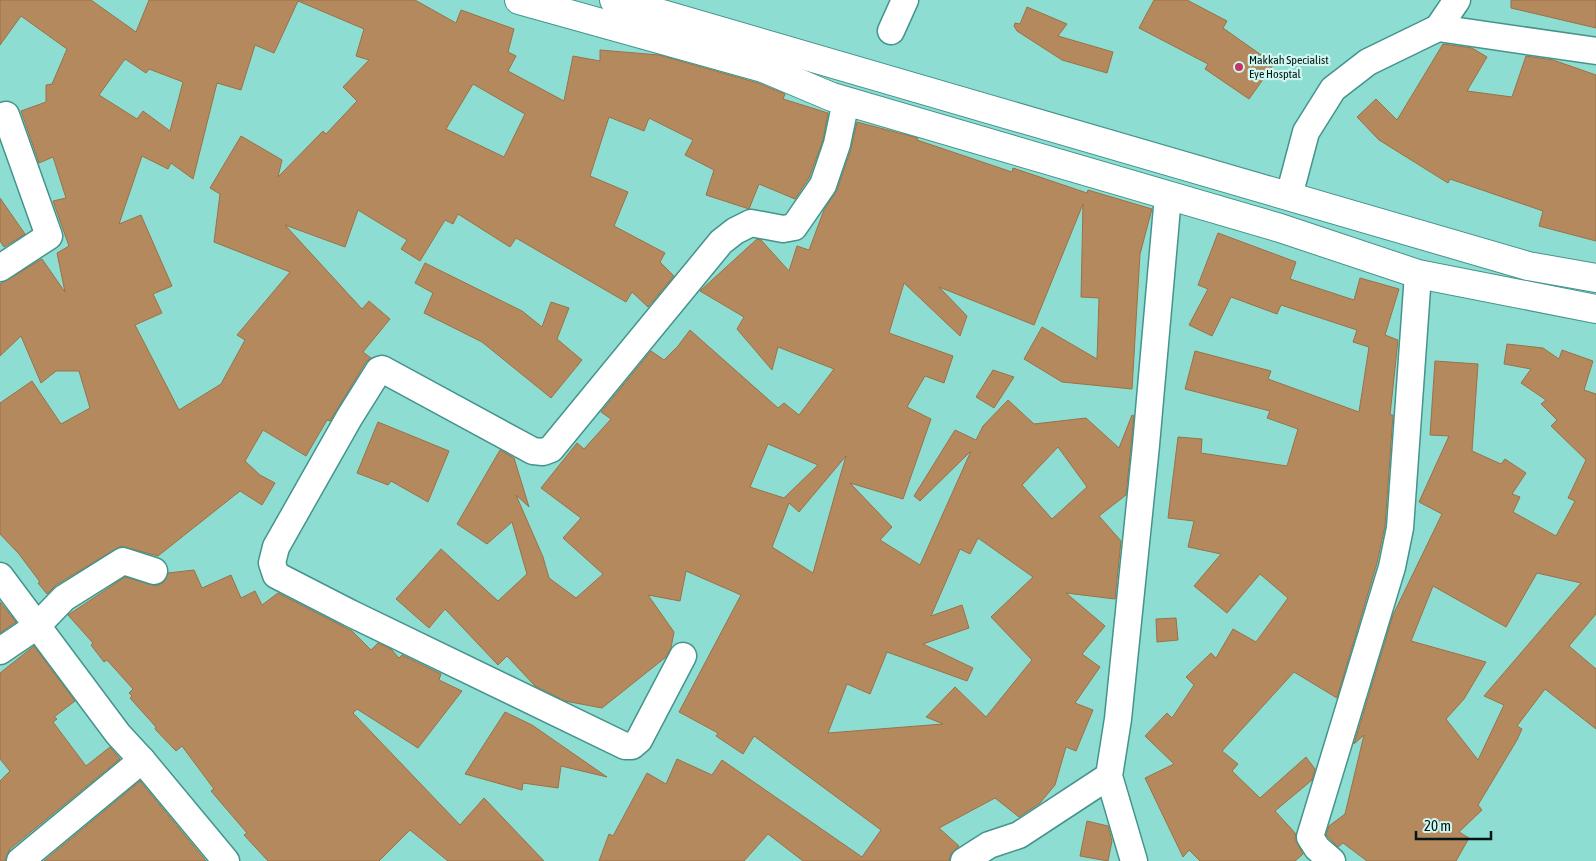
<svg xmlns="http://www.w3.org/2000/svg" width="1596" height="861" font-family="'Asap Condensed',sans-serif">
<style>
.building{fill:#b4895d;stroke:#9b7146;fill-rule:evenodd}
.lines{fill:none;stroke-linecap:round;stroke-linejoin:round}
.minor-casing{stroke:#44948c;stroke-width:29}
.major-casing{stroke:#44948c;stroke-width:30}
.minor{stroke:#fff;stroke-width:26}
.major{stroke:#fff;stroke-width:28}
.poi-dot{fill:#c33563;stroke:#d0f6f0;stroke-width:2}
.labels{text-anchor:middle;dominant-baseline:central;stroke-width:4.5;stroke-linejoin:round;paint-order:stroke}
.poi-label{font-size:12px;fill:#001714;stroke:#d0f6f0;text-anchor:start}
</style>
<rect width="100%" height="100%" fill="#8dddd3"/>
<g class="building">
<path d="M 0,0 L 91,0 L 136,32 L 149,0 L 415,0 L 456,23 L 461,10 L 514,29 L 508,52 L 516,56 L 508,71 L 564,101 L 573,56 L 600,61 L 600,50 L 659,55 L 758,83 L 785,94 L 783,99 L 828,113 L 823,140 L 809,178 L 795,199 L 759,184 L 749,209 L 706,195 L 714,170 L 685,155 L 693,140 L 649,118 L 644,131 L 609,117 L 590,176 L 628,192 L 614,226 L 665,253 L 660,262 L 674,276 L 648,307 L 632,292 L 626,302 L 516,238 L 510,247 L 458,214 L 453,224 L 445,220 L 420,261 L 401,249 L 407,240 L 358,210 L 345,247 L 285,225 L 362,309 L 369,301 L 390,319 L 363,352 L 371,358 L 366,362 L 330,421 L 327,420 L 306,456 L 263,430 L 245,461 L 260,475 L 275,483 L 262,505 L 240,491 L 158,556 L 121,546 L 56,585 L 47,594 L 38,583 L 40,582 L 19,554 L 0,534 L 0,403 L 32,381 L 61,424 L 90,408 L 79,371 L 56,371 L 41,383 L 21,336 L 0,356 L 0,284 L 42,259 L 65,292 L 57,253 L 69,246 L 53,201 L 66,198 L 53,157 L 39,163 L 21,111 L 46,102 L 46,85 L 52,84 L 67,49 L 21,16 L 0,45 ZM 298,1 L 364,29 L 356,56 L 369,60 L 343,87 L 357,101 L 326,134 L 323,131 L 278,177 L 282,160 L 241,136 L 210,188 L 220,194 L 214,242 L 290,272 L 237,335 L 245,340 L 221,384 L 179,410 L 135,325 L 162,313 L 153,294 L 172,286 L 141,215 L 119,224 L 142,156 L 168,169 L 171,163 L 193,179 L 217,83 L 241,90 L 255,45 L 274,53 ZM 125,59 L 146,73 L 149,69 L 183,82 L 170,131 L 143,111 L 137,119 L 99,95 ZM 473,84 L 525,114 L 504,157 L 446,129 Z"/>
<polygon points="1154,0 1187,0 1227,21 1223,28 1274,64 1249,99 1205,69 1208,64 1139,28"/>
<polygon points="1511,0 1596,0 1596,28 1511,8"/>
<polygon points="1027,7 1067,24 1058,36 1113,52 1107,73 1062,60 1017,31 1014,26 1015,23 1020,24"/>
<polygon points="1443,44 1472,48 1487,57 1467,91 1512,97 1526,56 1553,60 1596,75 1596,241 1539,226 1543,211 1450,179 1448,183 1379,140 1357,117 1376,99 1397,120"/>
<path d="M 857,122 L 918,138 L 917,140 L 1012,172 L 1013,168 L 1087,193 L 1088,190 L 1152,209 L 1140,254 L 1132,389 L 1062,382 L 1024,359 L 1042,327 L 1097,359 L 1099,298 L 1081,297 L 1083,204 L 1034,325 L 939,287 L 967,316 L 960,336 L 904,283 L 889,333 L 953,356 L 944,383 L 925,376 L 907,407 L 931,419 L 903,499 L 850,483 L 892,527 L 880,540 L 920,565 L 971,451 L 920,501 L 914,496 L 955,430 L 976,440 L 983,426 L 1008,400 L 1034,424 L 1086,418 L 1119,448 L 1132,415 L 1134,416 L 1126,495 L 1099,516 L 1121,541 L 1115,599 L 1066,593 L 1105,626 L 1082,654 L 1100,667 L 1075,703 L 1093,710 L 1076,751 L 1066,747 L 1055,785 L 1040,803 L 1019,817 L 995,798 L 939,828 L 959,846 L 951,854 L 949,861 L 803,861 L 768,834 L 744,861 L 599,861 L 609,834 L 613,836 L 647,773 L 666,784 L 677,759 L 712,775 L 722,760 L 862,857 L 881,830 L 754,736 L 743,754 L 716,736 L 718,733 L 679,712 L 741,595 L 686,571 L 680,601 L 648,595 L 674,632 L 671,648 L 666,657 L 602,708 L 565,701 L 535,686 L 507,656 L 498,665 L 445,609 L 429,628 L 396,599 L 441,549 L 498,601 L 527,574 L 512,522 L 487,544 L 457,524 L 500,450 L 514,458 L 529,507 L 516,495 L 543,557 L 549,578 L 576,598 L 603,574 L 563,538 L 581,518 L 541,488 L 577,443 L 584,449 L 611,419 L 601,412 L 651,351 L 664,360 L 678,346 L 690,330 L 778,408 L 784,403 L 799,415 L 834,369 L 778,347 L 772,370 L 737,329 L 744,317 L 700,291 L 757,239 L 761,240 L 789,271 L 797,246 L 809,250 L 824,210 L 837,190 L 851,149 ZM 768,444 L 818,465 L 784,498 L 750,487 ZM 1058,447 L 1087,487 L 1052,519 L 1022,485 ZM 846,456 L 841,473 L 813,573 L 772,547 L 789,503 L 799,512 ZM 978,538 L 1033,577 L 991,617 L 1032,660 L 986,717 L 955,687 L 926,717 L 943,724 L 828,733 L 847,684 L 870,694 L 887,652 L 967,681 L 973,668 L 923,644 L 969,628 L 962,605 L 931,616 L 960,549 L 970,554 Z"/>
<polygon points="0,198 25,234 4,247 0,241"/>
<polygon points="1218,233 1296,262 1290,279 1354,300 1360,278 1399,289 1385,335 1398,340 1390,415 1393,415 1385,526 1377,563 1337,698 1294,672 1222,751 1238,764 1232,771 1260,798 1306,757 1315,769 1312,780 1275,811 1296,834 1295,839 1303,854 1295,861 1200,861 1189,850 1183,857 1145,778 1174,764 1145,736 1167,713 1172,718 1194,685 1186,677 1211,653 1216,658 1233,629 1256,642 1288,598 1260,574 1227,613 1194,586 1221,554 1188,547 1194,521 1168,518 1178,437 1202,439 1201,453 1287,466 1298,429 1267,418 1270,411 1185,389 1195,351 1271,371 1268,379 1359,412 1369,347 1353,342 1357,330 1281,305 1277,314 1231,297 1212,336 1189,325 1208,289 1198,285"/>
<polygon points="425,263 522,311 542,327 551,302 569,308 557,339 582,360 551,398 482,342 424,313 433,293 415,283"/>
<path d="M 1507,344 L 1543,348 L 1559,359 L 1562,350 L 1593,361 L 1584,390 L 1596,394 L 1596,614 L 1569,646 L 1596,669 L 1596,729 L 1545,689 L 1517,726 L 1522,729 L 1517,740 L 1478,805 L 1482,810 L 1459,832 L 1469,838 L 1456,861 L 1367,861 L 1343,843 L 1338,847 L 1326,835 L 1329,826 L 1345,814 L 1364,735 L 1354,744 L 1393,615 L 1442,514 L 1419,502 L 1449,436 L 1430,435 L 1435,361 L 1478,364 L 1472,451 L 1501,464 L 1505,459 L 1526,473 L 1512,494 L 1520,497 L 1513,512 L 1556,536 L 1575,501 L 1568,498 L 1586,460 L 1551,426 L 1557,420 L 1541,404 L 1546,400 L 1521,383 L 1531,369 L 1504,364 ZM 1537,573 L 1581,583 L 1484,696 L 1504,705 L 1478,760 L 1446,719 L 1464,699 L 1486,662 L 1411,641 L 1433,586 L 1506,627 Z"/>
<polygon points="993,370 1014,377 994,408 976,397"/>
<polygon points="378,422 449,451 428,502 391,481 388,485 357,473"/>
<polygon points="194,570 202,588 231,575 241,598 255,591 262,605 278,593 352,631 371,650 378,643 391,649 399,658 402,655 441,674 439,680 462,691 418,748 357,709 353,713 460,825 484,798 544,861 448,861 410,830 379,861 268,861 244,835 247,833 211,791 214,789 182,746 176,751 155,729 156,727 130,698 132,696 129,693 133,689 107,660 104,662 91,645 93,643 68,615 125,577 157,586 164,582 168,573"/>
<polygon points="0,602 16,622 0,633"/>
<polygon points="1176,618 1178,640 1157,642 1156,619"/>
<polygon points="34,646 75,701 54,717 57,719 53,722 86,766 110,747 120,759 10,849 5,861 0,861 0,781 10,771 0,759 0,673"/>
<polygon points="505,712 532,725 607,777 561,766 558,788 523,783 522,790 465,774"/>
<polygon points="140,781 206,861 44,861"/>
<polygon points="1087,821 1108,826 1112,841 1108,861 1080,856"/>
</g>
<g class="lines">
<g class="minor-casing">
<g id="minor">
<polyline points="1438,28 1457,0"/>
<polyline points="891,31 905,0"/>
<polyline points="1289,196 1306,132 1333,89 1368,62 1438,28 1596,51"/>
<polyline points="0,268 49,236 6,115"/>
<polyline points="0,576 118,734 142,760 226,861"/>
<polyline points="0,651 37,626 64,598 123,561 154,571"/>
<polyline points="683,656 639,740 632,746 625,746 350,613 276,575 272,563 276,547 349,418 379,370 382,369 533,451 543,452 551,449 721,242 735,231 751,223 783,229 794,227 823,185 837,144 846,101"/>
<polyline points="20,861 142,760"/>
<polyline points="964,861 989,845 1019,835 1109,776"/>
<polyline points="1134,861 1109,776 1118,719 1146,445 1168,196"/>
<polyline points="1332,861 1317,848 1310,837 1392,567 1400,528 1418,274"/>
</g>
</g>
<g class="major-casing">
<g id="major">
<polyline points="519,0 763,68 832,97 1280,228 1418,274 1596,309"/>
<polyline points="614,0 1528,266 1596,278"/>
</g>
</g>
<use href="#minor" class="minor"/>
<use href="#major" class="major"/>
</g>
<circle class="poi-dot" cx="1239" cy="67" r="5"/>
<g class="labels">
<g class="poi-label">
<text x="1249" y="60">Makkah Specialist<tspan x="1249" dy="14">Eye Hosptal</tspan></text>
</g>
</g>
<path d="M1416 831v8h75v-8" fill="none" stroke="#001714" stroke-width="2.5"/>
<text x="1424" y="831" font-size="15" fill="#001714" stroke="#d0f6f0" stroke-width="4" paint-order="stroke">20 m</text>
</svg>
